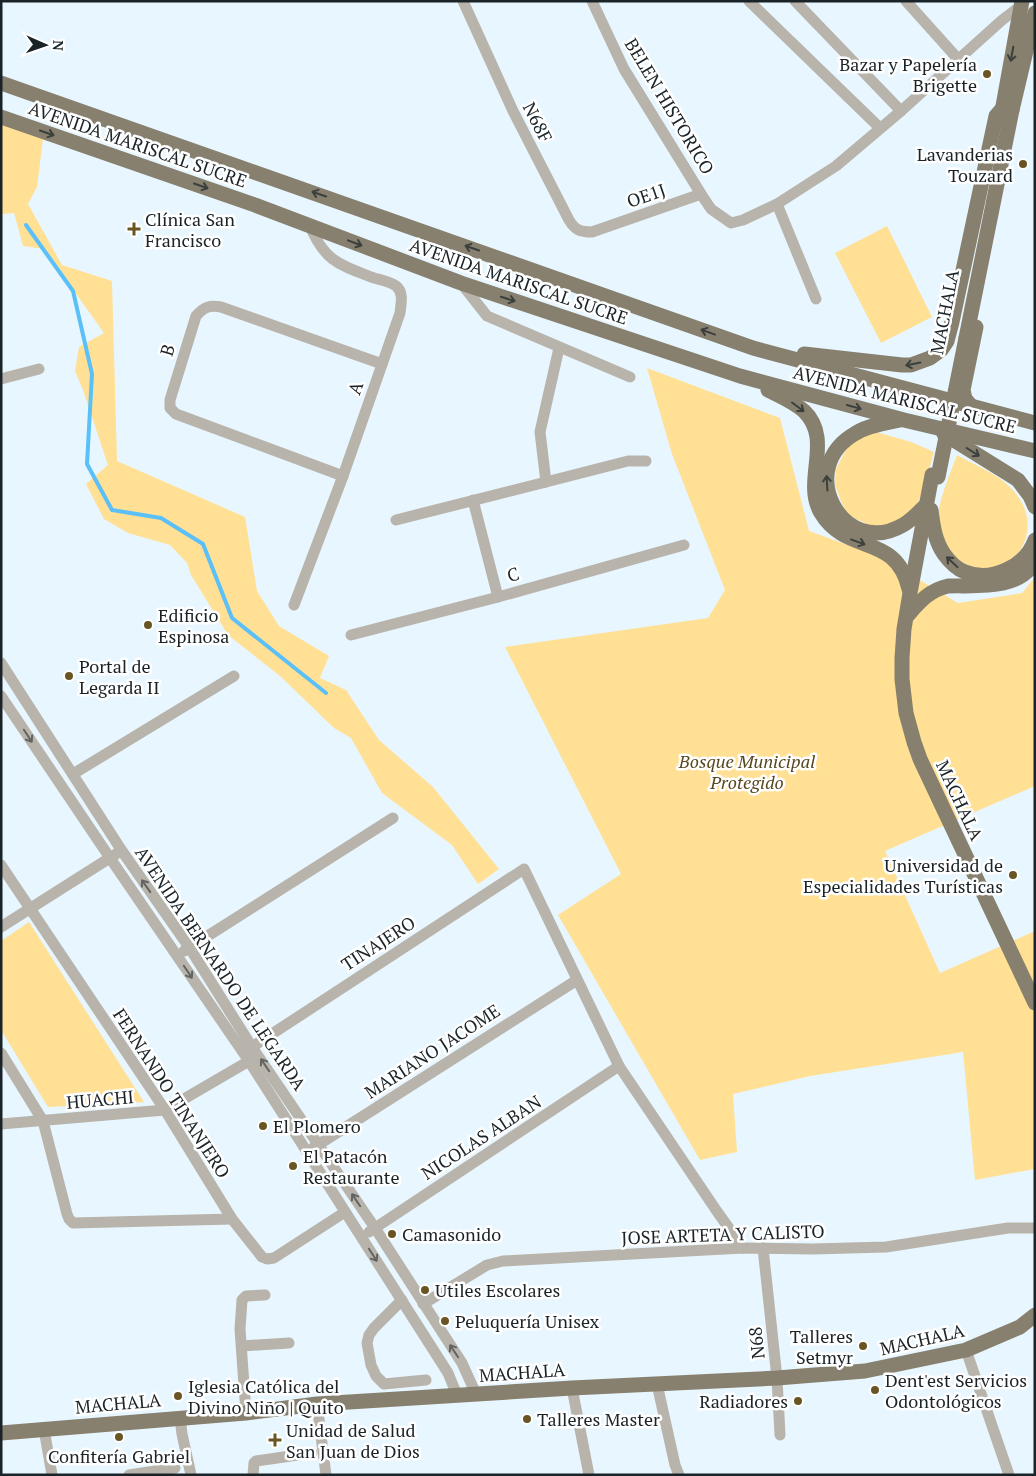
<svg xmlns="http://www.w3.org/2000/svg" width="1036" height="1476" font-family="'PT Serif',serif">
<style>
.green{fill:#ffe095}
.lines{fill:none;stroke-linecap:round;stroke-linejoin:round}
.stream{stroke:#5bc0f8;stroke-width:4}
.minor{stroke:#b8b4ab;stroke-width:11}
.major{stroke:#87806e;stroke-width:15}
.major-bridge{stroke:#87806e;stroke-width:15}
.oneway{stroke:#3b3f3d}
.oneway2{stroke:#616463}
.poi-dot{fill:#685523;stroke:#fff;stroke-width:2}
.labels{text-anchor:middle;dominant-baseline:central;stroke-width:5;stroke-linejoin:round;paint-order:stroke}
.poi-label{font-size:18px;fill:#1a2328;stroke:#fff;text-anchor:start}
.street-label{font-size:18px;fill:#1a2328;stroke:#fff}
.park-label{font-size:18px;font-style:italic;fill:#57471e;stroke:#fff}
</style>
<rect width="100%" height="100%" fill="#e8f6ff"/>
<g class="green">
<polygon points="1,119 44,131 37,187 28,204 62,265 112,281 117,461 245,517 257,591 279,626 329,656 320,678 346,690 379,740 433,787 499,869 478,884 452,845 382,793 351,738 334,728 280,676 228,635 191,575 187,563 170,545 128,533 104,519 86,484 108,465 83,390 75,371 79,347 104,333 44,249 23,246 14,213 1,214"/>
<polygon points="887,226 932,317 881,343 835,253"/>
<polygon points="647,368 780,418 809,531 881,557 958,603 1022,593 1035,577 1035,786 885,851 940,973 1035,931 1035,1169 975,1180 963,1052 810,1076 733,1094 737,1152 700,1160 558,915 621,874 505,647 708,618 725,590 672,454"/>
<polygon points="876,432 911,442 934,452 925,484 916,508 908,517 885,527 869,525 854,518 846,512 841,501 835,485 836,469 851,440"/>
<path d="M 957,455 C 975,465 998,474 1012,489 C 1028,507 1033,527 1021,549 C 1017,554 1014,560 1008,563 C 990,576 960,567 946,550 C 942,545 939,532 938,525 C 935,509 951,471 957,455 Z"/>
<polygon points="29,922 144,1102 48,1107 1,1030 1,941"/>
</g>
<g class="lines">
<polyline class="stream" points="26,225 73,291 92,374 87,464 112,510 161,518 203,544 232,618 326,693"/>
<g class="minor">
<path d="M 463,1 L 513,111 L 569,220 C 575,230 580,232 592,232 L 701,194"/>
<polyline points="592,1 624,69 701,194 711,209 731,223 743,220 777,204 836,166 901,111 1001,21 1023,4"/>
<polyline points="749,1 880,128"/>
<polyline points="795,1 901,111"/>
<polyline points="906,1 958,59"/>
<polyline points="777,204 816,299"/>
<polyline points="461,283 487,316 630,377"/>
<polyline points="559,348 540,432 546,482 628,461 646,461"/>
<polyline points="1,379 39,369"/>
<path d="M 343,476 L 176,414 L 170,408 L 170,400 L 196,316 C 204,307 209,305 221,307 L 382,364"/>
<polyline points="473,500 498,597"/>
<polyline points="396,520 546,482"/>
<path d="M 294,605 L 343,476 L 400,313 C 401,304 404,292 396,286 C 391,282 381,280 374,278 C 340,265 325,262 310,226"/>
<polyline points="351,635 498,597 684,545"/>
<polyline points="1,663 122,851 189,947 252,1047 375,1228 462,1363 476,1394"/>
<polyline points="1,696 110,858 249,1061 448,1373 457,1395"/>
<polyline points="73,774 234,676"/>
<polyline points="1,865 165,1110 232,1219 262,1257 267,1259 274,1258 345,1212"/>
<polyline points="1,927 116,854"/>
<polyline points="184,951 393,818"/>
<polyline points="252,1047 524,869 619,1066 716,1210 743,1248"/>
<polyline points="1,1053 43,1121 67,1214 69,1219 73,1223 232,1219"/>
<polyline points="1,1124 165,1110 249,1061"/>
<polyline points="313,1148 577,980"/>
<polyline points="369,1232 619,1066"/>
<polyline points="763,1248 777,1378 780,1435"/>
<polyline points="402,1300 374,1328 369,1335 367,1343 371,1365 376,1376 384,1384 426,1380"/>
<polyline points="423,1304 487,1265 503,1261 743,1248 813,1249 886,1247 1008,1228 1035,1228"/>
<polyline points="242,1346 289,1343"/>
<polyline points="966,1350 1009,1475"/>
<polyline points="657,1384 675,1465 679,1475"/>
<polyline points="572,1388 589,1475"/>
<polyline points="317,1404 326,1475"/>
<polyline points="246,1413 240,1329 242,1300 246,1296 265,1295"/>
<polyline points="180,1417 182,1434 191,1475"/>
<polyline points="44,1429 52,1475"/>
<polyline points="129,1475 175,1468"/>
<polyline points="253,1475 254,1463 256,1461 312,1453"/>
</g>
<g class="major">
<polyline points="1,83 753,348 1035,423"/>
<polyline points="1,117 255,205 461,283 740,376 904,420 1035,451"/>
<polyline points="1001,117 1022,1"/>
<polyline points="966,338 1012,110 1035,13"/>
<polyline points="804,354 902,365 911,365 930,358 941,350 947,341 952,322 996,116 1003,108 1012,110"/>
<path d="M 768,390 C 780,396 794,402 804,411 C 834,440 802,481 821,513 C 847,556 896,532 909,589"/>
<polyline points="972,407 965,399 963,390 976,327"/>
<path d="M 900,420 C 886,423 869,425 856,433 C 793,468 843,560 903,525 C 912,520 919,512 926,505"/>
<polyline points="944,434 1018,480 1030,496 1035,507"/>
<polyline points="932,475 910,593 904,629 902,658 902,679 906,713 914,742 920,759 1035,1003"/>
<path d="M 931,510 C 933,526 935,541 944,554 C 949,561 957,569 965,572 C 991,583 1026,566 1035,540"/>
<path d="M 908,615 C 920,601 930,590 948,586 C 977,585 1017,591 1035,562"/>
<polyline points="1,1433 246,1413 317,1404 572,1388 777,1378 865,1371 966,1350 1020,1327 1035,1315"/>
</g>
<polyline class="major-bridge" points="938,477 966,338"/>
</g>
<defs><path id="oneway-shaft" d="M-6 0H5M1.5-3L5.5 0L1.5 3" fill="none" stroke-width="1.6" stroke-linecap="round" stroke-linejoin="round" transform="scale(1.25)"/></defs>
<g class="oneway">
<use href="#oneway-shaft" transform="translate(1012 54) rotate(100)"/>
<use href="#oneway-shaft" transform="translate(47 133) rotate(19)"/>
<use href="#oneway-shaft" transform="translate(201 186) rotate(19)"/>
<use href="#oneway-shaft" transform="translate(319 194) rotate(-161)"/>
<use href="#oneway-shaft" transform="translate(355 243) rotate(21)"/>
<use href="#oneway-shaft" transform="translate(472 248) rotate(-161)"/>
<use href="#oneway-shaft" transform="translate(508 299) rotate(18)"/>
<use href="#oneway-shaft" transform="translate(708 332) rotate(-160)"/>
<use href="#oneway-shaft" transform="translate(913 364) rotate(169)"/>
<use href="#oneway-shaft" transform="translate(798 407) rotate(37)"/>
<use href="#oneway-shaft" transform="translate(854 407) rotate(15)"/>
<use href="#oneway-shaft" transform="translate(973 452) rotate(32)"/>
<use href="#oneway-shaft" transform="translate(827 483) rotate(-93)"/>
<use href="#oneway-shaft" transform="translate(858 542) rotate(20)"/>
<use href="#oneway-shaft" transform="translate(952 562) rotate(-137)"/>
</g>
<g class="oneway2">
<use href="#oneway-shaft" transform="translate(28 736) rotate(57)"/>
<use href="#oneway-shaft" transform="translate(146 886) rotate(-125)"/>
<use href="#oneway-shaft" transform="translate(188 972) rotate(56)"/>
<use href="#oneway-shaft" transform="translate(265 1065) rotate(-124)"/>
<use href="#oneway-shaft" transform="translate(356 1200) rotate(-124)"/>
<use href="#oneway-shaft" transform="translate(373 1255) rotate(57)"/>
<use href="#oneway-shaft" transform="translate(454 1351) rotate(-124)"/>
</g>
<g class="poi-dot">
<circle cx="987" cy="74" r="5"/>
<circle cx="1023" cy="164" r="5"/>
<path d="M131.5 221.5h5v5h5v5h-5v5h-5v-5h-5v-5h5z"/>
<circle cx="148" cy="625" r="5"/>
<circle cx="69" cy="676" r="5"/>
<circle cx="1013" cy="875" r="5"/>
<circle cx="263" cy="1126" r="5"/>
<circle cx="293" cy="1166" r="5"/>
<circle cx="392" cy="1234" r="5"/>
<circle cx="425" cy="1290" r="5"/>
<circle cx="445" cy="1321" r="5"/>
<circle cx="863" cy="1346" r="5"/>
<circle cx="875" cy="1390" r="5"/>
<circle cx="178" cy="1396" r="5"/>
<circle cx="798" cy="1401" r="5"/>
<circle cx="527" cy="1419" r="5"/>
<circle cx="119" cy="1437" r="5"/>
<path d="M272.5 1432.5h5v5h5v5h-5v5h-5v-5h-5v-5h5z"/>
</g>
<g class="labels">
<g class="poi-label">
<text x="977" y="64" text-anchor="end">Bazar y Papelería<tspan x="977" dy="21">Brigette</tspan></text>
<text x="1013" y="154" text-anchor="end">Lavanderias<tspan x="1013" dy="21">Touzard</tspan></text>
<text x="145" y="219">Clínica San<tspan x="145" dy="21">Francisco</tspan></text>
<text x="158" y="615">Edificio<tspan x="158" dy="21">Espinosa</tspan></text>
<text x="79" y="666">Portal de<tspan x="79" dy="21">Legarda II</tspan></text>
<text x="1003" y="865" text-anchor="end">Universidad de<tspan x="1003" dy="21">Especialidades Turísticas</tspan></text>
<text x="273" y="1126">El Plomero</text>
<text x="303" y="1156">El Patacón<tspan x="303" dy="21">Restaurante</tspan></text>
<text x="402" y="1234">Camasonido</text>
<text x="435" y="1290">Utiles Escolares</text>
<text x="455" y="1321">Peluquería Unisex</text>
<text x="853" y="1336" text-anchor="end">Talleres<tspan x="853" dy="21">Setmyr</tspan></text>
<text x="885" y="1380">Dent'est Servicios<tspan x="885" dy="21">Odontológicos</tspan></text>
<text x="188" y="1386">Iglesia Católica del<tspan x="188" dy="21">Divino Niño | Quito</tspan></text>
<text x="788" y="1401" text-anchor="end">Radiadores</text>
<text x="537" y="1419">Talleres Master</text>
<text x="286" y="1430">Unidad de Salud<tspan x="286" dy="21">San Juan de Dios</tspan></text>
<text x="119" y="1456" text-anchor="middle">Confitería Gabriel</text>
</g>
<g class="street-label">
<text transform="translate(670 106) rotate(59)">BELEN HISTORICO</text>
<text transform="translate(538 122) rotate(63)">N68F</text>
<text transform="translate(138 144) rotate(19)">AVENIDA MARISCAL SUCRE</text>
<text transform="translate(646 195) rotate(-19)">OE1J</text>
<text transform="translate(519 281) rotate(19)">AVENIDA MARISCAL SUCRE</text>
<text transform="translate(944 312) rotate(-79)">MACHALA</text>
<text transform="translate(167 350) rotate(-73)">B</text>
<text transform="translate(355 388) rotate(-71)">A</text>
<text transform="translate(905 399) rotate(14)">AVENIDA MARISCAL SUCRE</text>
<text transform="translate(513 574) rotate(-16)">C</text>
<text transform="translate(960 800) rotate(65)">MACHALA</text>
<text transform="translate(378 943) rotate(-33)">TINAJERO</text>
<text transform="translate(221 968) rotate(56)">AVENIDA BERNARDO DE LEGARDA</text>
<text transform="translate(432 1051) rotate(-33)">MARIANO JACOME</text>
<text transform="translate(172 1093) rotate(57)">FERNANDO TINANJERO</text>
<text transform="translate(100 1099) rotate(-5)">HUACHI</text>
<text transform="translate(481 1137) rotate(-33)">NICOLAS ALBAN</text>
<text transform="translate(723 1234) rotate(-2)">JOSE ARTETA Y CALISTO</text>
<text transform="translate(922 1339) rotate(-13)">MACHALA</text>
<text transform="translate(756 1343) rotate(-96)">N68</text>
<text transform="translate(522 1372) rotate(-4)">MACHALA</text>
<text transform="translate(118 1403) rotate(-5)">MACHALA</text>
</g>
<g class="park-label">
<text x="747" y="761">Bosque Municipal<tspan x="747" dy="21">Protegido</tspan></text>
</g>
</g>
<rect width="1036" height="1476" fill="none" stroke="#1a2328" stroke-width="5"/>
<g transform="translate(45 45) rotate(92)" stroke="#ffffff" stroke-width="4" paint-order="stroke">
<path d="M0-4L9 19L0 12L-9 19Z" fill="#1a2328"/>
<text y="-8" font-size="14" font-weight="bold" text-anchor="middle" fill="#1a2328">N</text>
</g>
</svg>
